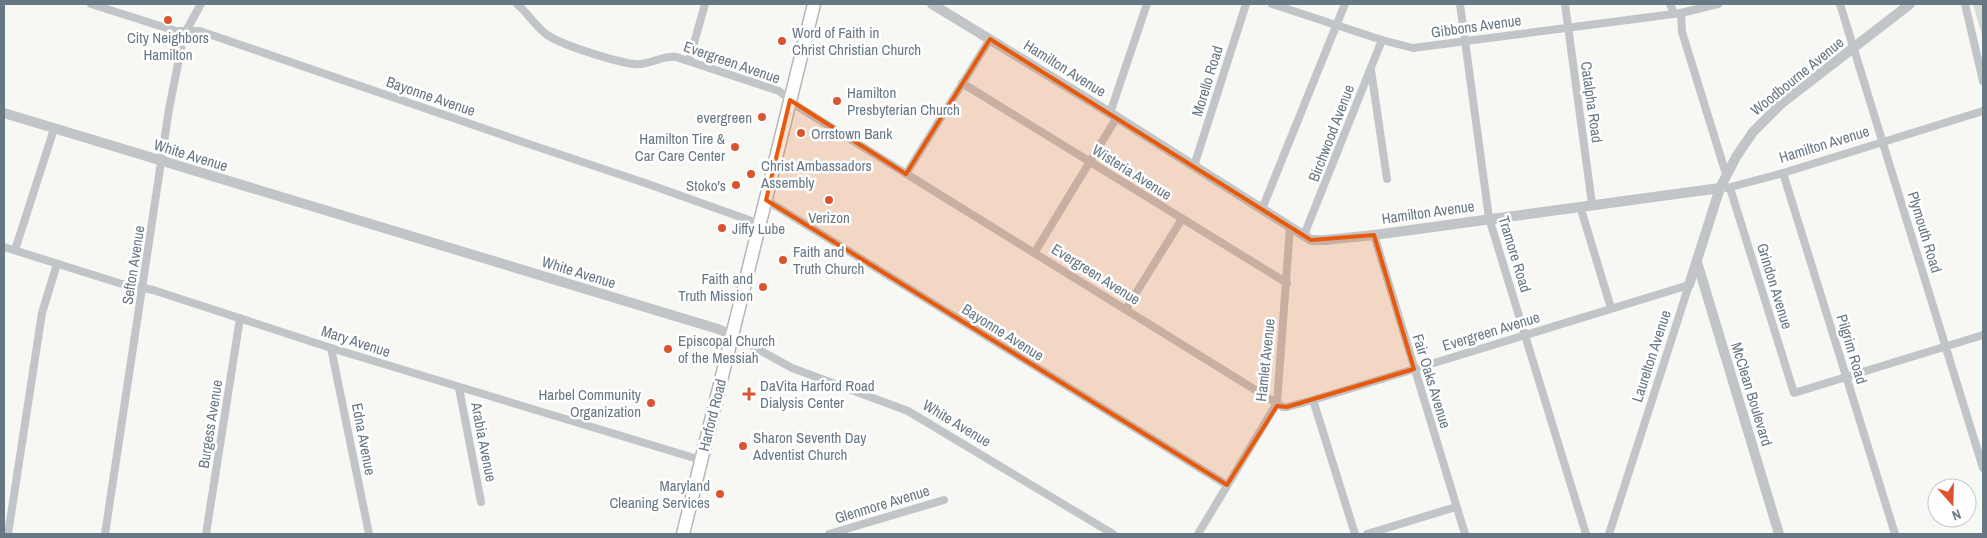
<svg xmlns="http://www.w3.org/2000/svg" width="1987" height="538" font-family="'Archivo Narrow',sans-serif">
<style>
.green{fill:#d7dcd3}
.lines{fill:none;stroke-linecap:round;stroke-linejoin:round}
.primary-casing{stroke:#b2b7bb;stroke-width:15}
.minor{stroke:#c1c5c8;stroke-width:8}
.tertiary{stroke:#c1c5c8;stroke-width:10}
.primary{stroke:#fff;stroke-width:12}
.marked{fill:#e8590c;fill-opacity:0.2;stroke:#e8590c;stroke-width:4;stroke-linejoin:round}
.poi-dot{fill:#dc542f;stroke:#fff;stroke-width:2}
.labels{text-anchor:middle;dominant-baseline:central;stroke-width:5;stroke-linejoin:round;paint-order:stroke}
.street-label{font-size:15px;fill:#677884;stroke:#fff}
.poi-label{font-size:15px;fill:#677884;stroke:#fff;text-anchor:start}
</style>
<rect width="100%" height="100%" fill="#f7f7f4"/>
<polygon class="green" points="1973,4 1983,4 1983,39"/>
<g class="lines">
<g class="primary-casing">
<polyline id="primary" points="683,534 814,4"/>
</g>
<g class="minor">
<polyline points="91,4 176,31 200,31 517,140 648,184 760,224"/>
<path d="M 517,4 C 528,13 535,26 546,34 C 560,45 617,62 634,64 C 649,66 661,55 676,57 L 779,91 L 800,108 L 1283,407 L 1287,407 L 1313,400 L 1689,285"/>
<polyline points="1272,4 1382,40 1413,48 1681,13 1718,4"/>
<polyline points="1460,4 1489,218 1586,534"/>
<polyline points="1565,4 1592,204"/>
<polyline points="1670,4 1674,13"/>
<polyline points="1840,4 1983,468"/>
<polyline points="1965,4 1983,81"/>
<polyline points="1681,13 1682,32 1726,174"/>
<polyline points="689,61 705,4"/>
<polyline points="1371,70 1387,179"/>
<polyline points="962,83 1287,283"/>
<polyline points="1110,113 1147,4"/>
<polyline points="1194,166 1246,4"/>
<polyline points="1783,173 1895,534"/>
<polyline points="906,174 990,39"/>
<polyline points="1727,188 1783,173 1983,111"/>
<polyline points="1730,188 1794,393 1983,335"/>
<polyline points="766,200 1227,485"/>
<polyline points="1580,206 1611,308"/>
<polyline points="1262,209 1345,4"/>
<polyline points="1304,235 1382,40"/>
<polyline points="1374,235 1465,534"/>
<polyline points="4,247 122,284 153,290 331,348 701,460"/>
<polyline points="15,250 54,129"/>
<polyline points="1035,252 1117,117"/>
<polyline points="1126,309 1182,219"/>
<polyline points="732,335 792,368 908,411 1113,534"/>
<polyline points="331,348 369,534"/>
<polyline points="459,388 481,502"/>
<polyline points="1313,400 1355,534"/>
<polyline points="8,534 42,313 57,264"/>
<polyline points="105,534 169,109 182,44 186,31 201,4"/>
<polyline points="206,534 240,318"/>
<polyline points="829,534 944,500"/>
<polyline points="1198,534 1277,403 1290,227"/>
<polyline points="1367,534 1456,507"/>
<polyline points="1609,534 1689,285"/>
</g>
<g class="tertiary">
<polyline points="932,4 1110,113 1311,240 1325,240 1374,235 1720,188"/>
<polyline points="4,113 718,329 732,335"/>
<polyline points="1697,262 1779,534"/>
<polyline points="1689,285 1720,188 1736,157 1753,132 1782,103 1910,4"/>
</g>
<use href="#primary" class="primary"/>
</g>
<path class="marked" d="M 990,39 L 1311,240 L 1374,235 L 1414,369 L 1287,407 L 1277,406 L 1227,485 L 766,200 L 790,100 L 906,174 Z"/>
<g class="poi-dot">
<circle cx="168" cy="20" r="5"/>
<circle cx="782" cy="41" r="5"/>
<circle cx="837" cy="101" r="5"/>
<circle cx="762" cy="117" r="5"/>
<circle cx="801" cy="133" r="5"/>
<circle cx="735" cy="147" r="5"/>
<circle cx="751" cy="174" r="5"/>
<circle cx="736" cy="185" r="5"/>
<circle cx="829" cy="200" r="5"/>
<circle cx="722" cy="228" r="5"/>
<circle cx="783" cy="260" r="5"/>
<circle cx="763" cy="287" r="5"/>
<circle cx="668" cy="349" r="5"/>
<path d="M746.5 386.5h5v5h5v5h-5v5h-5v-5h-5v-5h5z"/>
<circle cx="651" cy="403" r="5"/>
<circle cx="743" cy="446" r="5"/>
<circle cx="720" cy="494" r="5"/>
</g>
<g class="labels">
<g class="street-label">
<text transform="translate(1476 26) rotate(-8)">Gibbons Avenue</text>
<text transform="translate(732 62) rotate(19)">Evergreen Avenue</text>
<text transform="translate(1065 68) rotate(32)">Hamilton Avenue</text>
<text transform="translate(1797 76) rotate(-39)">Woodbourne Avenue</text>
<text transform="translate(1207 81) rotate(-73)">Morello Road</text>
<text transform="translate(431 96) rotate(19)">Bayonne Avenue</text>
<text transform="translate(1592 102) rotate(82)">Catalpha Road</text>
<text transform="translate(1331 133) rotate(-69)">Birchwood Avenue</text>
<text transform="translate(1824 144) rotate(-17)">Hamilton Avenue</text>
<text transform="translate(191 155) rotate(17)">White Avenue</text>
<text transform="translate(1132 172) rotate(32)">Wisteria Avenue</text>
<text transform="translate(1428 212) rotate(-8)">Hamilton Avenue</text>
<text transform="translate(1925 232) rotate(73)">Plymouth Road</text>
<text transform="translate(1515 254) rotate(73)">Tramore Road</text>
<text transform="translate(133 265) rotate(-81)">Sefton Avenue</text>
<text transform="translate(579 272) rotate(17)">White Avenue</text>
<text transform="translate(1096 274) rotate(32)">Evergreen Avenue</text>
<text transform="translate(1775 286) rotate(73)">Grindon Avenue</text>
<text transform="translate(1491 331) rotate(-17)">Evergreen Avenue</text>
<text transform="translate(1003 332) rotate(32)">Bayonne Avenue</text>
<text transform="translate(356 341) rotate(18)">Mary Avenue</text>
<text transform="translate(1852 349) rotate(73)">Pilgrim Road</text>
<text transform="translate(1651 356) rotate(-72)">Laurelton Avenue</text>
<text transform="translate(1265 360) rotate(-84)">Hamlet Avenue</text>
<text transform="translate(1432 381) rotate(73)">Fair Oaks Avenue</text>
<text transform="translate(1752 394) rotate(73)">McClean Boulevard</text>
<text transform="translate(712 415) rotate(-76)">Harford Road</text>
<text transform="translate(957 423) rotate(31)">White Avenue</text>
<text transform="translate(210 424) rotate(-81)">Burgess Avenue</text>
<text transform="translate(364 439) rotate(79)">Edna Avenue</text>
<text transform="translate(484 442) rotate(79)">Arabia Avenue</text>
<text transform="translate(882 504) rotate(-17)">Glenmore Avenue</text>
</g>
<g class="poi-label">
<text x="792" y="32">Word of Faith in<tspan x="792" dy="17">Christ Christian Church</tspan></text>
<text x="168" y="37" text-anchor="middle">City Neighbors<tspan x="168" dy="17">Hamilton</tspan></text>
<text x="847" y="92">Hamilton<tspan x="847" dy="17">Presbyterian Church</tspan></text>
<text x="752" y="117" text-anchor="end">evergreen</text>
<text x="811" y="133">Orrstown Bank</text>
<text x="725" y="138" text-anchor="end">Hamilton Tire &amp;<tspan x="725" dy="17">Car Care Center</tspan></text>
<text x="761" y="165">Christ Ambassadors<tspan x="761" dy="17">Assembly</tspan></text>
<text x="726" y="185" text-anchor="end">Stoko's</text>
<text x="829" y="217" text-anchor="middle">Verizon</text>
<text x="732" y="228">Jiffy Lube</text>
<text x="793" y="251">Faith and<tspan x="793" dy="17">Truth Church</tspan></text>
<text x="753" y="278" text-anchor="end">Faith and<tspan x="753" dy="17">Truth Mission</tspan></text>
<text x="678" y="340">Episcopal Church<tspan x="678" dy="17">of the Messiah</tspan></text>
<text x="760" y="385">DaVita Harford Road<tspan x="760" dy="17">Dialysis Center</tspan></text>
<text x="641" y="394" text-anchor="end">Harbel Community<tspan x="641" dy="17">Organization</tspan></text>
<text x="753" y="437">Sharon Seventh Day<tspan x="753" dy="17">Adventist Church</tspan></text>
<text x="710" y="485" text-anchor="end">Maryland<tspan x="710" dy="17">Cleaning Services</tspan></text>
</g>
</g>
<rect width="1987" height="538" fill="none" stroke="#677884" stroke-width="10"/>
<g transform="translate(1952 503) rotate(160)"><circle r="24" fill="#ffffff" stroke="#c2c9ce"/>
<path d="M0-4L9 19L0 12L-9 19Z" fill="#dc542f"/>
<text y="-8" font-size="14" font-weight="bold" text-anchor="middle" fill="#677884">N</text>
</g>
</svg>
